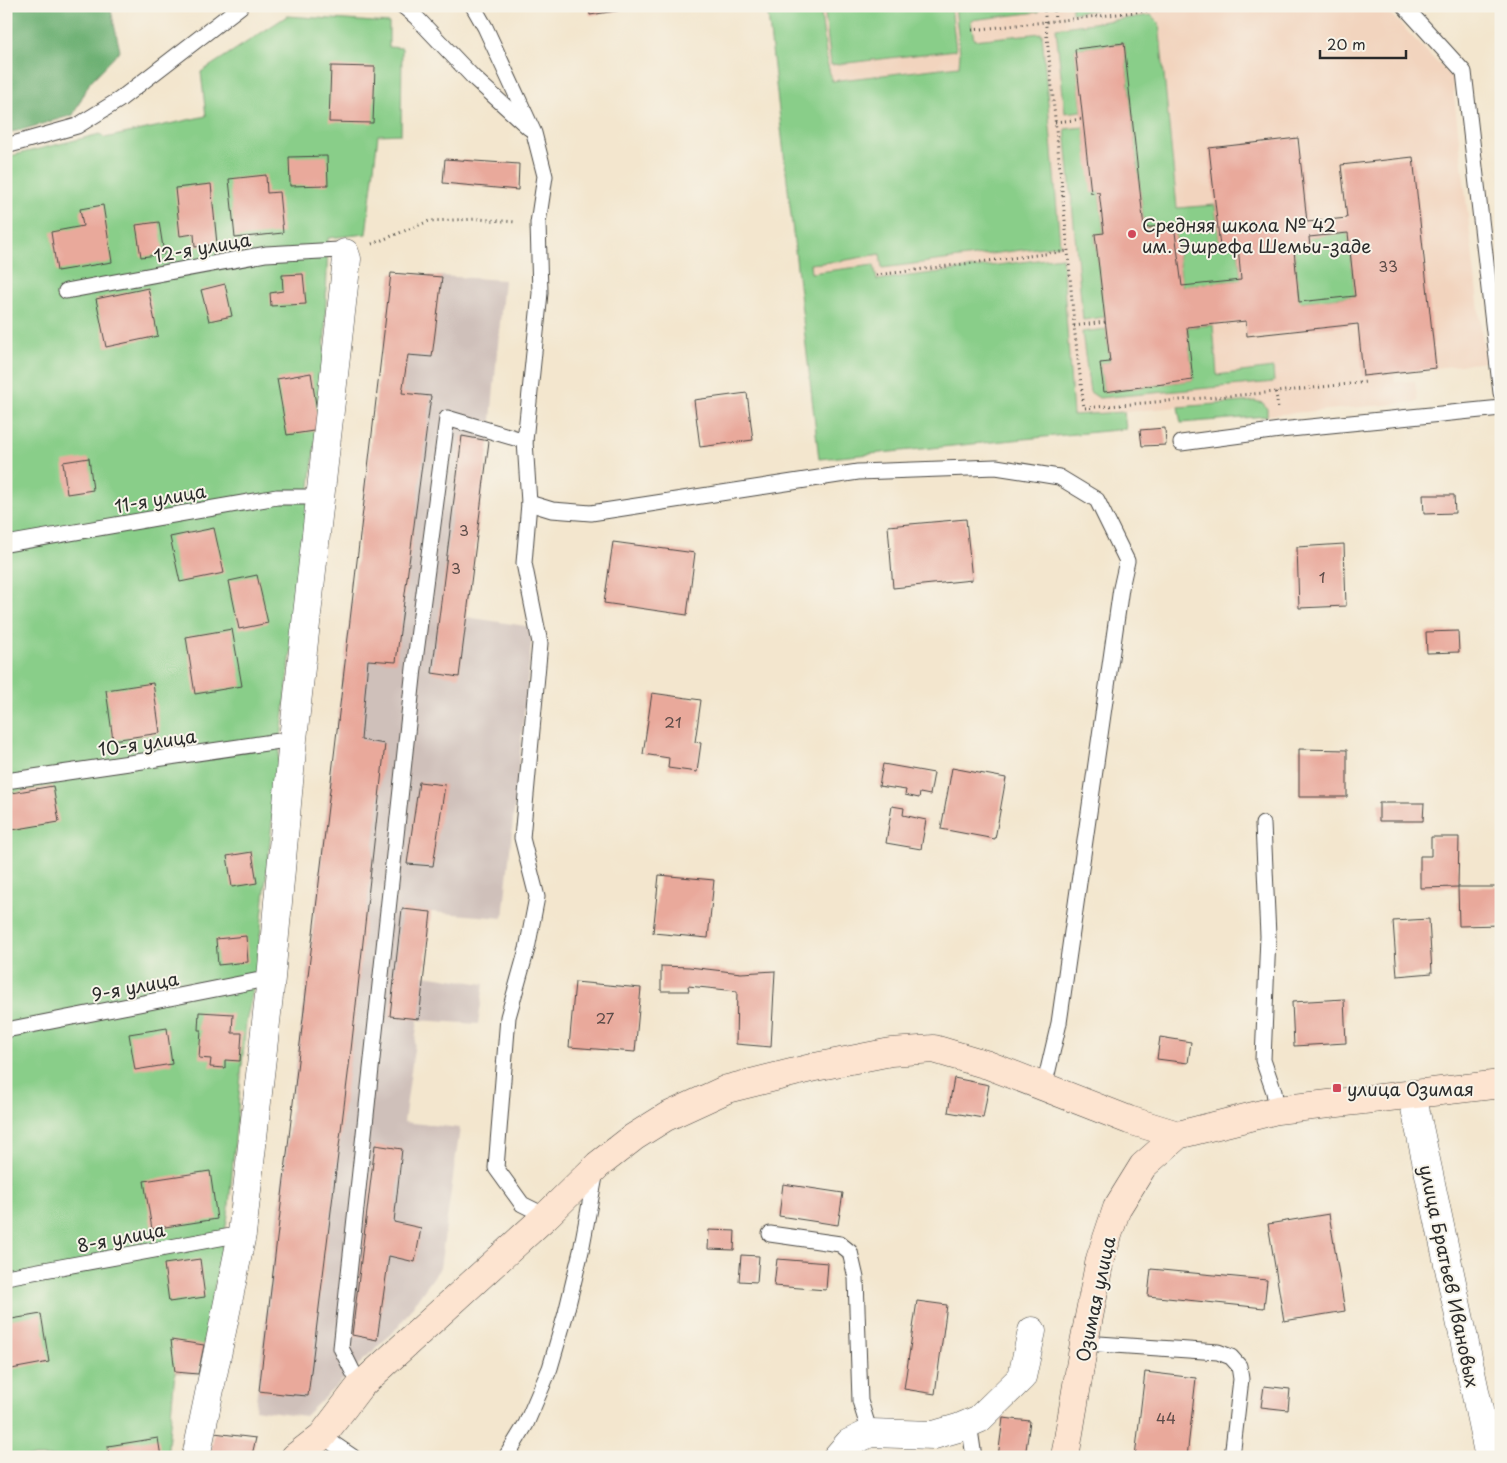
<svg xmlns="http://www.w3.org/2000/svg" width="1507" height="1463" font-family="'Playpen Sans',sans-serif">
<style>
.built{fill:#f2d4be}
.industrial{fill:#cfc0ba}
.green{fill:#89ce89;stroke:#5a7c5a}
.forest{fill:#6eb175;stroke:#4c6e50}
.building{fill:#e9a99b;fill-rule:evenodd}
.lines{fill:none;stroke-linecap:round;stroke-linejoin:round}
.lane-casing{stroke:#494743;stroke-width:17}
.street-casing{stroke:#494743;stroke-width:29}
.secondary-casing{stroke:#494743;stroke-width:29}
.path{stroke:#494743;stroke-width:3;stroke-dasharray:1 4;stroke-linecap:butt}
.lane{stroke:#fff;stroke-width:15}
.street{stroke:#fff;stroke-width:28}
.secondary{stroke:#fde4d0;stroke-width:28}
.poi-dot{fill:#d1495b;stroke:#f7f3e8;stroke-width:2}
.labels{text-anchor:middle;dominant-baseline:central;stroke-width:4;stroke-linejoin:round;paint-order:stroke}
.number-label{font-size:15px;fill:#5a4a47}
.poi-label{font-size:18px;fill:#2b2b2b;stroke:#f7f3e8;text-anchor:start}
.street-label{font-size:18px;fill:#2b2b2b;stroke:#f7f3e8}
</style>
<rect width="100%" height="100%" fill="#f7f3e8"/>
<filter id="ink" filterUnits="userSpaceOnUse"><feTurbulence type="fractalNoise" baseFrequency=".02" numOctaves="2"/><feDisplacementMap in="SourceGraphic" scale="10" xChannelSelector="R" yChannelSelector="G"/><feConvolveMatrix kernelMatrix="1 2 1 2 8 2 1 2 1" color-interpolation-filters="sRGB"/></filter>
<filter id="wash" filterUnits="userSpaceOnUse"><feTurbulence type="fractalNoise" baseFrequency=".0096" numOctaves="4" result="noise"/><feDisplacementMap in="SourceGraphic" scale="20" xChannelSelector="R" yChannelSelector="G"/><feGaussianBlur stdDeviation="1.12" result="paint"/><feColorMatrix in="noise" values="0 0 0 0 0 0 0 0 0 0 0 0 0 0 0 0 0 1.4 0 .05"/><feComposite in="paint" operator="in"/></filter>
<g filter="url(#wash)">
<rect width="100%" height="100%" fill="#f3e6ce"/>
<polygon class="built" points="767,6 1383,6 1452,78 1485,362 1394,373 1395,382 1415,381 1418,402 1181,423 1178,407 1125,412 1126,429 819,459"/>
<polygon class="industrial" points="391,273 504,280 489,441 466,617 533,627 503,918 431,912 424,975 484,984 478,1024 418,1020 404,1122 460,1128 440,1268 398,1327 305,1416 255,1409"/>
<g class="green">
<polygon points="767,6 820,6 827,62 832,81 959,66 960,53 955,6 1039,6 1039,12 971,20 974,40 1042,33 1060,245 882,268 880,254 841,261 810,264 811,273 874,265 877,280 1062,257 1073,415 1124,412 1126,429 819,459"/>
<polygon points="824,6 951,6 956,50 831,65"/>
<polygon points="1072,6 1124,6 1072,13"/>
<polygon points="1151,15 1159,23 1177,208 1215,205 1220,246 1238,245 1241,280 1182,286 1174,224 1144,228 1124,43 1075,49 1082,111 1065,113 1056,28"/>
<polygon points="287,16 389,23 389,47 402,48 401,134 378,135 366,234 328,238 324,365 278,764 256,976 246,1022 228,1215 198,1374 175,1372 167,1457 6,1457 6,157 100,134 105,138 206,116 201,72"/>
<polygon points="1084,127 1092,193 1099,192 1104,233 1095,235 1105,317 1083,320 1065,129"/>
<polygon points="1348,233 1355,296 1299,302 1294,250 1309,237"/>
<polygon points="1213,325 1217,375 1273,368 1274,382 1099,398 1090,392 1082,332 1106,329 1110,362 1100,363 1104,392 1193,380 1187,327"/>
<polygon points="1255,401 1263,403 1267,409 1267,416 1181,423 1178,407"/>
</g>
<polygon class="forest" points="6,6 110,6 120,51 90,82 73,115 21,130 6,133"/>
<g id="blocks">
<g class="building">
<polygon points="589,6 641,6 641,7 590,15"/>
<path d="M 1124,43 L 1144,228 L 1174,224 L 1182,286 L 1241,280 L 1238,245 L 1220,247 L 1209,148 L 1298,138 L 1307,222 L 1347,218 L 1341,165 L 1413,157 L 1436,368 L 1363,376 L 1358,324 L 1247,336 L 1246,321 L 1187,327 L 1193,380 L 1104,392 L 1100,363 L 1110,362 L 1095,234 L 1104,233 L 1099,192 L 1091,193 L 1075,49 ZM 1348,233 L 1355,296 L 1299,302 L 1294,250 L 1310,248 L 1309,237 Z"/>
<polygon points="331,66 375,67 373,123 329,122"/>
<polygon points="327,156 328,185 290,186 289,157"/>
<polygon points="445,159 519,164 518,190 443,183"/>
<polygon points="266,175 267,193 279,192 283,233 235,238 229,179"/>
<polygon points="211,184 217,244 195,247 194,234 180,236 175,188"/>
<polygon points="103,205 112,262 57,271 51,232 83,226 80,209"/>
<polygon points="159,222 164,254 141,257 136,225"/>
<polygon points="391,273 442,277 432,357 408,355 402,393 431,396 396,662 368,660 361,740 385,744 351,1050 308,1396 283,1394 259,1391"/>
<polygon points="303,274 306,304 271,306 270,293 283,291 282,275"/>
<polygon points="225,284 232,316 209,321 201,290"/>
<polygon points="148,288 158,336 106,347 96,299"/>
<polygon points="311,373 320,430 287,435 277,379"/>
<polygon points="747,393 753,440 700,447 694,400"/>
<polygon points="1165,428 1166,445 1142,446 1140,430"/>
<polygon points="462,436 489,441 459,677 432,673"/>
<polygon points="89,458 93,490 67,494 63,462"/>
<polygon points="1423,495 1454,495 1455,513 1424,514"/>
<polygon points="966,519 972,580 893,588 888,526"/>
<polygon points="214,528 224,573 180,582 170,537"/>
<polygon points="613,542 695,553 687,615 604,603"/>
<polygon points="1344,544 1346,606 1299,608 1297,547"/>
<polygon points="257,575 268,623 239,629 229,581"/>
<polygon points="232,629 242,686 195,694 186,637"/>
<polygon points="1458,631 1459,652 1427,653 1426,632"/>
<polygon points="153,683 160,733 113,740 106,690"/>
<polygon points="652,693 701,700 695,742 701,743 697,772 668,768 669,758 643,754"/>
<polygon points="1299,749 1347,750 1347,797 1299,797"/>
<polygon points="883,764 934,773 930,795 920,793 919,798 905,795 906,790 879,786"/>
<polygon points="952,768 1006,778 995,839 941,829"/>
<polygon points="419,782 445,785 433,866 407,864"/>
<polygon points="53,786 59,822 6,831 6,794"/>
<polygon points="1379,803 1424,803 1423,821 1379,821"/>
<polygon points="892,806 904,808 903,815 926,820 921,849 886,843"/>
<polygon points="1431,837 1459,837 1458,887 1501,887 1501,925 1459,926 1458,887 1420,888 1420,856 1431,856"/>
<polygon points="252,852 257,883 232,887 227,856"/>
<polygon points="659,875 714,880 708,938 653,933"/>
<polygon points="402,909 431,912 419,1019 390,1016"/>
<polygon points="1429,919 1432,973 1397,976 1393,921"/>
<polygon points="246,936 248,962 218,965 216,939"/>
<polygon points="661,966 689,967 741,973 775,971 771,1047 736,1044 737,991 688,986 689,991 661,991"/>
<polygon points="575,982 641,988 635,1052 569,1047"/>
<polygon points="1344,999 1346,1043 1294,1046 1292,1002"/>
<polygon points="199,1012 233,1014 232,1033 242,1033 240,1061 225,1060 225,1068 210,1067 211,1059 199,1058 201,1030 198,1030"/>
<polygon points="167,1028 172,1064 135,1070 129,1034"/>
<polygon points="1160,1037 1191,1042 1188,1063 1157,1059"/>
<polygon points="954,1078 989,1085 983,1118 948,1112"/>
<polygon points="375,1145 402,1149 394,1222 421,1228 415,1262 389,1256 377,1340 352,1335"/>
<polygon points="210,1171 217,1219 152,1229 144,1181"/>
<polygon points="783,1184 843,1193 838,1225 779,1216"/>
<polygon points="1329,1214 1345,1311 1284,1321 1268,1224"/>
<polygon points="709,1230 735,1231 734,1250 708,1249"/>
<polygon points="741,1255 759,1256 757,1282 739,1281"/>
<polygon points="200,1259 205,1297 169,1302 164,1264"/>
<polygon points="777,1259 828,1263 826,1290 774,1286"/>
<polygon points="1151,1269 1267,1280 1264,1308 1148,1296"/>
<polygon points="917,1301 947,1305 935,1394 904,1389"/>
<polygon points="41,1314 49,1362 6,1370 6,1320"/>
<polygon points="171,1340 204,1345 198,1374 175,1372"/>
<polygon points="1145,1372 1196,1378 1187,1457 1135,1457"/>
<polygon points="1264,1386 1290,1389 1288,1410 1261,1407"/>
<polygon points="1003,1418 1030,1421 1025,1457 998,1457"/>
<polygon points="214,1433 256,1438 252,1455 250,1457 210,1457"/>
<polygon points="158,1438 161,1457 109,1457 108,1446"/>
</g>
</g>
</g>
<g filter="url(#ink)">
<use href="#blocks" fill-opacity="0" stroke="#494743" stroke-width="1"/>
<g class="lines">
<g class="lane-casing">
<g id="lane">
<polyline points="403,6 416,17 473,77 529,128"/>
<polyline points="473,6 485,27 534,133 545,176 538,223 540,293 525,441 529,503 524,563 540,643 522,838 537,897 527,949 508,1017 496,1168 522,1204 546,1216"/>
<polyline points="1404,6 1464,72 1501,393"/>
<polyline points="6,146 77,126 119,100 241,6"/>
<polyline points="66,291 266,254 339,250 345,253"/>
<polyline points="1181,443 1280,430 1501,408"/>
<polyline points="529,503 552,510 591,513 858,472 996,467 1059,477 1097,500 1127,561 1121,588 1059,1023 1044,1087"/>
<polyline points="6,544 277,497 321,497"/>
<polyline points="6,781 293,739"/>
<polyline points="1263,824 1268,936 1263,1060 1274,1092 1277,1110"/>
<polyline points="6,1030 271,978"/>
<polyline points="770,1234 840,1244 850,1252 856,1278 860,1401 870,1433"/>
<polyline points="6,1277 242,1234"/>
<polyline points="1084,1343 1218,1352 1231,1357 1239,1366 1241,1379 1232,1457"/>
<polyline points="360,1386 341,1348 414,668 447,418 525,441"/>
<polyline points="969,1423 974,1457"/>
<polyline points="322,1436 353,1457"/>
<polyline points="506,1457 526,1424 550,1368 566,1313 581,1251 596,1171"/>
</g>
</g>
<g class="street-casing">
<g id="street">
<polyline points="1412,1094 1489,1457"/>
<polyline points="196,1457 242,1234 271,978 293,739 347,259 345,253"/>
<polyline points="837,1457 849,1443 870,1433 934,1435 958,1428 979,1419 1022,1377 1032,1331"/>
</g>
</g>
<g class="secondary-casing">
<g id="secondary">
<polyline points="295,1457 322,1436 360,1386 546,1216 598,1165 634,1137 666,1117 727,1089 815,1067 891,1052 934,1049 988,1065 1129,1120 1178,1135"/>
<polyline points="1065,1457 1084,1343 1100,1259 1117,1208 1143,1166 1178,1135 1277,1110 1501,1084"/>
</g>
</g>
<g class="path">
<polyline points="1044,6 1068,251 1074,326 1084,408 1276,392 1367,382"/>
<polyline points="1054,6 1055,21"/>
<polyline points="972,30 1163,9"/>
<polyline points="1055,122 1083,119"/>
<polyline points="372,244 429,221 478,219 516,222"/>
<polyline points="876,275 1068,251"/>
<polyline points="1074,326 1105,322"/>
<polyline points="1276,392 1278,409"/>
</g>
<use href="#lane" class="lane"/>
<use href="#street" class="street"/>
<use href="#secondary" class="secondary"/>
</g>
</g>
<g class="poi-dot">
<circle cx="1132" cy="234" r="5"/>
<rect x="1332" y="1083" width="10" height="10" rx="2.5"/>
</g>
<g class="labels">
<g class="number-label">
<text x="1388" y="265">33</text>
<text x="464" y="529">3</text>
<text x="456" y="567">3</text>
<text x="1322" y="576">1</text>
<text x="673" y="721">21</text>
<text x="605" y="1017">27</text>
<text x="1166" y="1417">44</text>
</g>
<g class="poi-label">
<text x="1142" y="224">Средняя школа № 42<tspan x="1142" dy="21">им. Эшрефа Шемьи-заде</tspan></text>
<text x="1347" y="1088">улица Озимая</text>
</g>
<g class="street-label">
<text transform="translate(202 247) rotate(-10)">12-я улица</text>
<text transform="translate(160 498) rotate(-10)">11-я улица</text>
<text transform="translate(147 742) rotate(-8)">10-я улица</text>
<text transform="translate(135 986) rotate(-11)">9-я улица</text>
<text transform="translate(121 1237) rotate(-11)">8-я улица</text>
<text transform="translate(1450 1276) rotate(78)">улица Братьев Ивановых</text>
<text transform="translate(1095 1299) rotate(-78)">Озимая улица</text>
</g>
</g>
<rect width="1507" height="1463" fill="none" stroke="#f7f3e8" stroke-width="25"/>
<path d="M1320 50v8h86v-8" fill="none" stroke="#2b2b2b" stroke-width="2.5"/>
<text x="1327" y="50" font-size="15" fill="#2b2b2b" stroke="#f7f3e8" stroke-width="4" paint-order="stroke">20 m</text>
</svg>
